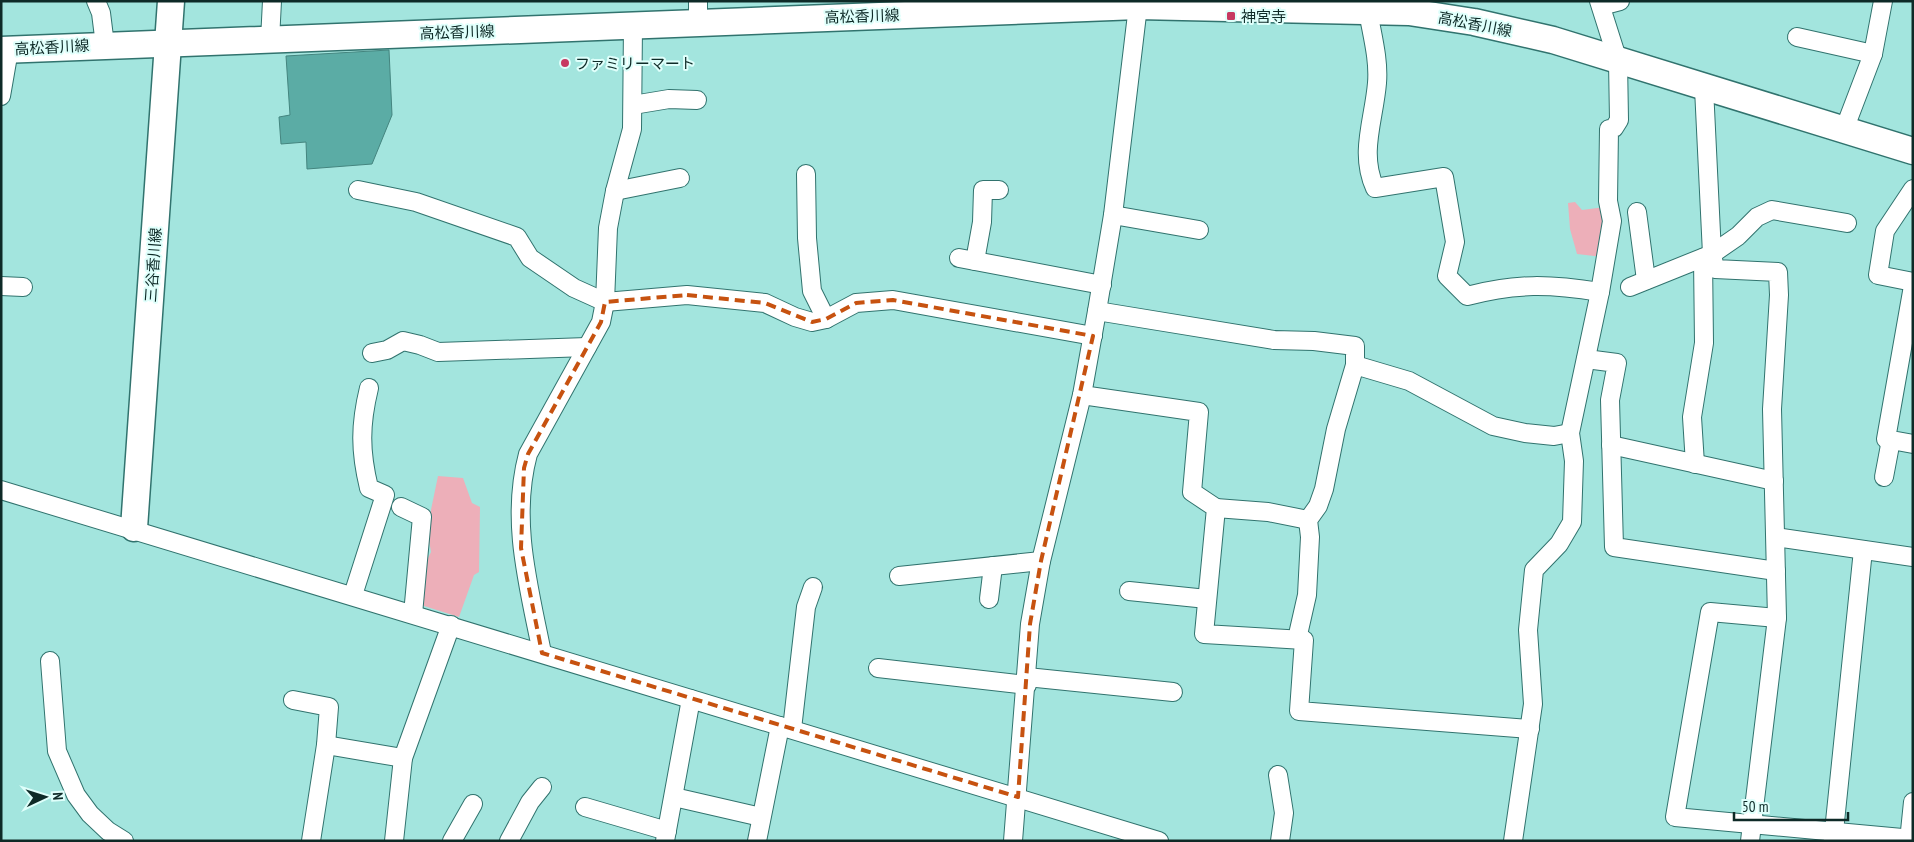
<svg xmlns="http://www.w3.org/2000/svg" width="1914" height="842" font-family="'PT Sans Narrow','Noto Sans JP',sans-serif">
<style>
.green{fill:#edafb9}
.building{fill:#5baca5;stroke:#44857f}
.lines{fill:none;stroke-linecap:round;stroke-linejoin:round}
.minor-casing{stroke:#31736e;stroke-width:20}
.secondary-casing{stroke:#31736e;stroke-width:29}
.minor{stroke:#fff;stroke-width:18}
.secondary{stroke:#fff;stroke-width:26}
.marked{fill:none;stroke:#c75210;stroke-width:4;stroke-dasharray:10 6;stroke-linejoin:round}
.poi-dot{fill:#c73961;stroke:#dffffb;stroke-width:2}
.labels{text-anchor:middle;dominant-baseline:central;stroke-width:4;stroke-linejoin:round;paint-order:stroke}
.street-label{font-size:15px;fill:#0e2a27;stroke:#dffffb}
.poi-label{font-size:15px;fill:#0e2a27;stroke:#dffffb;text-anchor:start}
</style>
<rect width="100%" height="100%" fill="#a3e5de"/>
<g class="green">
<polygon points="1575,202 1582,210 1605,207 1603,257 1577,254 1570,229 1568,203"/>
<polygon points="438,476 463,478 472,503 480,507 479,572 474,575 459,617 421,605 425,564 431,552 427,529"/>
</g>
<polygon class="building" points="389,50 392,115 372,164 307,169 306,142 281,144 279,117 290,115 286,56"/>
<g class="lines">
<g class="minor-casing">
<g id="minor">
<polyline points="96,1 101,13 105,45"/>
<polyline points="698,1 698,22"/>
<polyline points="1601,6 1620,1"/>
<path d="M 1368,11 C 1372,35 1379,59 1377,83 C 1374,120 1359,153 1375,188 L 1444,177 L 1455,242 L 1447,276 L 1467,296 C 1516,283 1550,284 1600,292"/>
<polyline points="1797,37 1873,54"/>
<polyline points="270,40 272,1"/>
<polyline points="1704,88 1712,254 1715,269 1778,272 1779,295 1772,409 1777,618 1750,841"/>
<polyline points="1,96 9,50"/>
<polyline points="633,105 669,99 697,100"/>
<polyline points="1844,130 1873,54 1883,1"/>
<polyline points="806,174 807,238 812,291 826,319"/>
<polyline points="1913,189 1885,231 1878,275 1913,282"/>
<polyline points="358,190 416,202 517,237 530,258 574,288 605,302 687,295 765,303 795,317 812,322 826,319 856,303 893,300 1093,336"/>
<polyline points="615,191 680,178"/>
<polyline points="1637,212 1646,280"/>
<polyline points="1113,215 1199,230"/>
<polyline points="959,258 1102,285"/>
<polyline points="975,261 982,222 983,190 999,190"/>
<polyline points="1,286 23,287"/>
<polyline points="1913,286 1886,439 1913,444"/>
<polyline points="1630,287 1712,254 1738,236 1757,217 1772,210 1847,223"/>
<polyline points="1097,311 1274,340 1314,341 1355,346 1355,365 1409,381 1493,426 1525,433 1554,436 1570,433"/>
<polyline points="372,353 387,350 403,341 420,345 438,352 587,347"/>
<polyline points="1586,359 1617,363 1610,400 1614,547 1776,571"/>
<polyline points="1082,395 1199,412 1192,492 1216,508 1204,634 1304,640 1299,711 1530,729"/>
<polyline points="1611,445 1774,481"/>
<polyline points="1695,464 1692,417 1704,343 1703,258"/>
<polyline points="1884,477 1891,440"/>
<polyline points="1,490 1159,841"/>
<polyline points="401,507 422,517 413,614"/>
<polyline points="1216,508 1268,512 1308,520"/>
<polyline points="1776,537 1913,557"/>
<polyline points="899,576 1041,561"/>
<polyline points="1129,591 1207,599"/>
<path d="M 353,595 L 385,495 L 369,488 C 360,451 360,425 369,388"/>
<polyline points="989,599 993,566"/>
<polyline points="1777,618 1710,612 1675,817 1913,839"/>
<polyline points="1297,639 1307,595 1310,537 1308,520 1318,506 1324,489 1336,429 1355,365"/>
<path d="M 542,653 C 529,587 510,521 528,454 L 601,322 L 605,302 L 608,228 L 615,191 L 632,129 L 633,25"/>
<polyline points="50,661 57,751 76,795 90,814 108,831 124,841"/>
<polyline points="878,668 1027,685"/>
<polyline points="1027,677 1173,692"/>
<polyline points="293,700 329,707 326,745 311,841"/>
<polyline points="792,729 806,607 813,587"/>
<polyline points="326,745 403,758"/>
<polyline points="1278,775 1284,813 1280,841"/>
<polyline points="674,797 761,817"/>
<polyline points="585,807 667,831"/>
<polyline points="394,841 403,758 451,625"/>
<polyline points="452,841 473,804"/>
<polyline points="509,841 530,802 542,787"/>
<polyline points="665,841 691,699"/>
<polyline points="757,841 780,726"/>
<polyline points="1013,841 1030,624 1041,561 1082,395 1097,311 1113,215 1138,6"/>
<polyline points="1513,841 1533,704 1528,630 1534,570 1559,544 1572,522 1574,461 1570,433 1600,292 1612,221 1608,201 1609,129 1614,128 1619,120 1618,61 1599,1"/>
<polyline points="1833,841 1863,550"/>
<polyline points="1909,841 1913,802"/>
</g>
</g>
<g class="secondary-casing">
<g id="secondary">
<polyline points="1,50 1138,6 1409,12 1474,22 1553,40 1913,151"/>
<polyline points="134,528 171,1"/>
</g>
</g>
<use href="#minor" class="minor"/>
<use href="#secondary" class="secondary"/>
</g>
<path class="marked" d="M 687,295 L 765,303 L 812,322 L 826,319 L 856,303 L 893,300 L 1093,336 L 1041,561 L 1030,624 L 1018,797 L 542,653 L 521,548 L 524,468 L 528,454 L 601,322 L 605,302 Z"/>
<g class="poi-dot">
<rect x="1226" y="11" width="10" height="10" rx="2.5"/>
<circle cx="565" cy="63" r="5"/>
</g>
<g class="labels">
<g class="street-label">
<text transform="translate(862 16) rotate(-2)">高松香川線</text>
<text transform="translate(1475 24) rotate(11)">高松香川線</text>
<text transform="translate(457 32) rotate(-2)">高松香川線</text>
<text transform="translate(52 47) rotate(-3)">高松香川線</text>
<text transform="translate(153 265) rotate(-86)">三谷香川線</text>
</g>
<g class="poi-label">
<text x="1241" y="16">神宮寺</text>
<text x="575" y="63">ファミリーマート</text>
</g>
</g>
<rect width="1914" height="842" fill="none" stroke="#0e2a27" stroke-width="5"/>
<g transform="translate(45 797) rotate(86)" stroke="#dffffb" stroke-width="4" paint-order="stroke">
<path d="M0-4L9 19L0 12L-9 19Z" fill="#0e2a27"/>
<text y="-8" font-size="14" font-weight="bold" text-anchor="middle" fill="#0e2a27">N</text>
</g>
<path d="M1734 812v8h114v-8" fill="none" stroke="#0e2a27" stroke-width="2.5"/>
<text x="1742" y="812" font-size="15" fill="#0e2a27" stroke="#dffffb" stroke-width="4" paint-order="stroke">50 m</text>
</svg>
